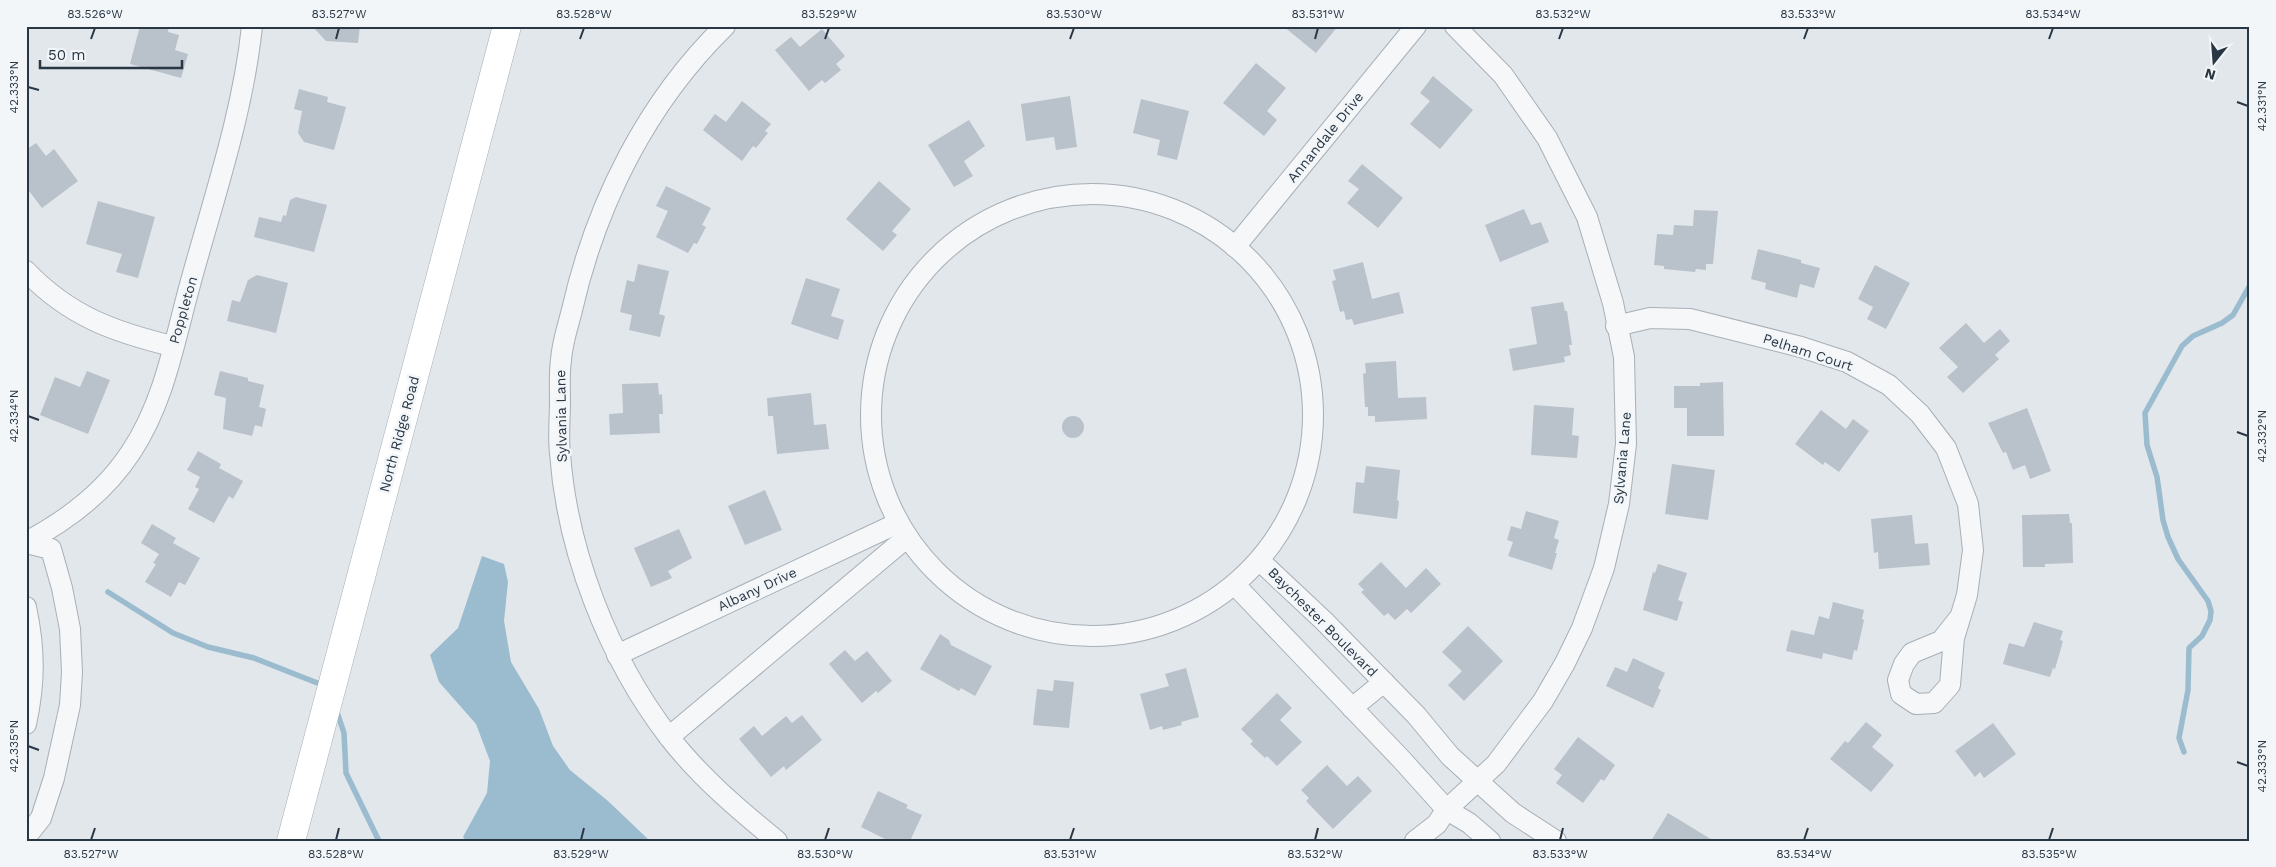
<svg xmlns="http://www.w3.org/2000/svg" width="2276" height="867" font-family="'Work Sans',sans-serif">
<style>
.water{fill:#9bbbce}
.lines{fill:none;stroke-linecap:round;stroke-linejoin:round}
.stream{stroke:#9bbbce;stroke-width:5.5}
.building{fill:#b9c1ca}
.street-casing{stroke:#a7afb7;stroke-width:22}
.secondary-casing{stroke:#a7afb7;stroke-width:29}
.street{stroke:#f5f7f9;stroke-width:20}
.secondary{stroke:#fff;stroke-width:28}
.ticks{fill:none;stroke:#293745;stroke-width:2}
.labels{text-anchor:middle;dominant-baseline:central;stroke-width:5;stroke-linejoin:round;paint-order:stroke}
.street-label{font-size:14px;fill:#293745;stroke:#f2f6f9}
.neatline{fill:none;stroke:#293745;stroke-width:2}
.ticks-label{font-size:12px;text-anchor:middle;fill:#293745}
</style>
<rect width="100%" height="100%" fill="#e2e7ec"/>
<polygon class="water" points="482,556 504,564 508,582 504,621 511,662 539,709 553,746 570,770 608,801 650,841 466,841 463,837 487,793 490,761 476,724 439,682 430,655 458,628"/>
<g class="lines">
<g class="stream">
<polyline points="108,592 173,633 208,647 254,658 325,686"/>
<polyline points="336,709 344,733 346,773 379,841"/>
<polyline points="2184,752 2179,738 2188,690 2189,648 2202,636 2210,620 2211,611 2208,601 2178,559 2168,537 2163,520 2157,477 2147,445 2145,413 2182,346 2193,336 2222,323 2233,315 2250,285"/>
</g>
</g>
<g class="building">
<polygon points="140,26 169,26 168,32 179,35 175,50 188,54 181,78 130,64"/>
<polygon points="312,26 360,26 358,43 326,41"/>
<polygon points="1283,26 1338,26 1316,53"/>
<polygon points="822,29 845,56 836,64 841,70 825,83 822,80 809,91 775,50 791,37 800,47"/>
<polygon points="1256,63 1286,88 1267,111 1277,120 1264,136 1223,103"/>
<polygon points="1433,76 1473,110 1440,149 1410,124 1430,101 1420,93"/>
<polygon points="299,89 328,97 327,102 346,107 334,150 304,142 298,133 302,111 294,109"/>
<polygon points="1070,96 1077,147 1056,150 1054,137 1026,141 1021,104"/>
<polygon points="1141,99 1189,111 1177,160 1157,155 1160,140 1133,133"/>
<polygon points="742,101 771,124 765,131 768,133 756,148 753,146 742,161 703,130 715,114 726,122"/>
<polygon points="969,120 985,146 964,161 973,176 954,187 928,145"/>
<polygon points="36,143 46,156 54,149 78,181 42,208 26,187 26,150"/>
<polygon points="1362,164 1403,198 1378,228 1347,203 1359,189 1348,181"/>
<polygon points="879,181 911,209 892,231 897,235 883,251 846,219"/>
<polygon points="666,186 711,208 702,225 706,227 697,244 694,243 688,253 656,237 668,211 656,206"/>
<polygon points="296,197 327,205 314,252 254,237 259,217 281,222 283,215 286,216 290,200"/>
<polygon points="98,201 155,217 138,278 116,272 122,254 86,244"/>
<polygon points="1524,209 1531,225 1541,222 1549,242 1500,262 1485,225"/>
<polygon points="1694,210 1718,211 1713,264 1706,264 1706,270 1696,269 1695,272 1664,269 1664,266 1654,265 1657,234 1673,235 1674,225 1693,226"/>
<polygon points="1758,249 1801,260 1801,263 1820,268 1814,288 1800,284 1797,298 1765,289 1766,283 1751,279"/>
<polygon points="1363,262 1372,299 1399,292 1404,313 1354,325 1352,319 1346,320 1344,311 1340,312 1332,281 1336,280 1333,270"/>
<polygon points="638,264 669,271 659,314 665,316 660,337 629,330 632,315 620,312 627,280 634,282"/>
<polygon points="1875,265 1910,283 1886,329 1867,319 1873,307 1858,299"/>
<polygon points="257,275 288,283 276,333 227,321 232,300 240,302 248,280"/>
<polygon points="806,278 840,289 831,316 844,320 838,340 791,324"/>
<polygon points="1563,302 1565,311 1567,311 1572,345 1569,345 1571,355 1564,357 1565,362 1513,371 1509,349 1537,344 1531,307"/>
<polygon points="1966,323 1984,343 2000,329 2010,341 1995,355 1999,359 1963,393 1947,377 1958,367 1939,348"/>
<polygon points="1396,361 1398,398 1426,397 1427,419 1375,422 1375,416 1368,416 1368,407 1365,407 1363,374 1366,373 1365,363"/>
<polygon points="87,371 110,380 88,434 40,415 55,377 80,387"/>
<polygon points="220,371 248,378 248,381 264,385 259,407 266,409 262,427 255,425 252,436 223,429 226,398 214,395"/>
<polygon points="1723,382 1724,436 1687,436 1687,408 1674,408 1674,386 1700,386 1700,383"/>
<polygon points="658,383 659,395 662,394 663,414 659,414 660,433 610,435 609,414 623,413 622,384"/>
<polygon points="811,393 814,425 826,424 829,449 777,454 773,416 768,416 767,398"/>
<polygon points="1534,405 1574,408 1572,435 1579,436 1577,458 1531,455"/>
<polygon points="2027,408 2051,471 2030,479 2025,465 2013,470 2006,452 2003,453 1988,423"/>
<polygon points="1821,410 1846,429 1853,419 1869,431 1839,472 1825,462 1823,465 1795,444"/>
<circle cx="1073" cy="427" r="11"/>
<polygon points="198,451 221,464 219,468 243,481 233,499 229,496 214,523 188,509 199,489 195,487 200,477 187,470"/>
<polygon points="1672,464 1715,470 1708,520 1665,514"/>
<polygon points="1366,466 1400,470 1397,500 1399,501 1397,519 1353,513 1356,482 1364,483"/>
<polygon points="765,490 782,530 745,545 728,506"/>
<polygon points="1526,511 1559,521 1554,538 1559,540 1555,553 1557,553 1552,570 1508,556 1513,542 1507,540 1511,526 1521,529"/>
<polygon points="2069,514 2070,523 2072,523 2073,563 2045,564 2045,567 2023,567 2022,515"/>
<polygon points="1912,515 1915,544 1928,543 1930,565 1879,569 1878,552 1874,553 1871,519"/>
<polygon points="152,524 176,538 173,543 200,558 185,585 179,582 171,597 145,582 156,564 153,563 159,554 141,543"/>
<polygon points="679,529 692,558 668,571 672,578 651,587 634,548"/>
<polygon points="1381,562 1406,588 1426,568 1441,584 1411,613 1407,609 1395,620 1388,613 1384,616 1361,592 1364,590 1358,584"/>
<polygon points="1658,564 1687,573 1678,600 1683,602 1677,621 1643,610 1653,572 1655,573"/>
<polygon points="1833,602 1864,610 1862,619 1864,620 1857,651 1854,650 1852,660 1823,653 1822,659 1786,651 1791,630 1814,635 1819,616 1829,619"/>
<polygon points="2034,622 2063,631 2060,640 2063,641 2055,669 2053,668 2050,677 2003,664 2009,643 2024,647"/>
<polygon points="1468,626 1503,661 1464,701 1448,685 1462,671 1442,652"/>
<polygon points="940,634 949,640 951,645 992,666 975,696 961,688 959,691 920,669"/>
<polygon points="845,650 855,661 867,651 892,681 878,693 876,691 862,703 829,664"/>
<polygon points="1633,658 1665,673 1658,688 1661,690 1653,708 1606,686 1615,667 1627,672"/>
<polygon points="1186,668 1199,717 1181,722 1182,725 1163,730 1162,726 1150,730 1140,694 1169,686 1165,674"/>
<polygon points="1054,680 1074,682 1069,728 1033,725 1037,689 1053,691"/>
<polygon points="1277,693 1292,708 1280,720 1302,742 1277,766 1267,756 1265,758 1250,744 1253,741 1241,729"/>
<polygon points="802,715 822,740 786,770 784,766 771,777 739,739 754,726 762,736 786,716 792,723"/>
<polygon points="1866,722 1882,735 1872,747 1894,765 1871,792 1830,759 1845,741 1848,743"/>
<polygon points="1993,723 2016,754 1984,778 1980,772 1975,777 1955,751"/>
<polygon points="1578,737 1615,765 1604,781 1601,779 1583,803 1556,783 1562,775 1554,769"/>
<polygon points="1327,765 1347,786 1358,776 1372,791 1333,829 1306,801 1309,798 1301,790"/>
<polygon points="878,791 908,805 906,808 922,815 910,841 889,841 861,827"/>
<polygon points="1668,813 1714,841 1651,841"/>
</g>
<g class="lines">
<g class="street-casing">
<g id="street">
<path d="M 725,26 C 647,102 596,204 572,310 C 568,326 562,343 561,360 C 559,374 560,388 560,402 C 560,419 558,436 560,453 C 567,552 609,659 669,737 C 700,777 738,809 777,841"/>
<circle cx="1092" cy="415" r="221"/>
<polyline points="1235,247 1416,26"/>
<path d="M 26,271 C 69,316 114,332 172,346"/>
<polyline points="1616,326 1650,318 1690,319 1801,347 1847,362 1889,385 1920,414 1946,448 1968,504 1973,550 1967,595 1954,638 1950,685 1934,703 1916,704 1901,694 1898,680 1904,664 1912,653 1941,641 1960,617"/>
<path d="M 26,542 C 68,520 105,492 131,452 C 165,401 175,338 191,281 C 214,197 243,113 252,26"/>
<polyline points="26,543 51,549 62,588 70,629 72,672 70,705 54,778 41,818 26,837"/>
<polyline points="1261,562 1324,621 1416,715 1450,756 1513,813 1556,841"/>
<polyline points="1236,586 1402,760 1447,810 1469,823 1490,841"/>
<path d="M 26,607 C 35,649 35,683 26,724"/>
<polyline points="617,655 898,523"/>
<polyline points="1352,708 1384,682"/>
<polyline points="669,737 905,539"/>
<polyline points="1415,841 1437,824 1446,810 1496,764 1543,701 1565,663 1582,628 1604,568 1619,504 1626,444 1624,357 1613,303 1587,217 1547,138 1503,75 1455,26"/>
</g>
</g>
<g class="secondary-casing">
<polyline id="secondary" points="291,841 507,26"/>
</g>
<use href="#street" class="street"/>
<use href="#secondary" class="secondary"/>
</g>
<path class="ticks" d="M 91,39 L 95,28M 336,39 L 339,28M 580,39 L 584,28M 825,39 L 829,28M 1070,39 L 1074,28M 1315,39 L 1318,28M 1559,39 L 1563,28M 1804,39 L 1808,28M 2049,39 L 2053,28M 28,87 L 39,90M 2237,102 L 2248,106M 28,416 L 39,420M 2237,432 L 2248,436M 28,746 L 39,750M 2237,762 L 2248,766M 91,840 L 95,828M 336,840 L 339,828M 581,840 L 584,828M 825,840 L 829,828M 1070,840 L 1074,828M 1315,840 L 1318,828M 1560,840 L 1563,828M 1804,840 L 1808,828M 2049,840 L 2053,828"/>
<g class="labels">
<g class="street-label">
<text transform="translate(1325 137) rotate(-51)">Annandale Drive</text>
<text transform="translate(183 310) rotate(-74)">Poppleton</text>
<text transform="translate(1808 352) rotate(18)">Pelham Court</text>
<text transform="translate(561 416) rotate(-91)">Sylvania Lane</text>
<text transform="translate(399 434) rotate(-75)">North Ridge Road</text>
<text transform="translate(1622 458) rotate(-85)">Sylvania Lane</text>
<text transform="translate(757 589) rotate(-25)">Albany Drive</text>
<text transform="translate(1323 622) rotate(45)">Baychester Boulevard</text>
</g>
</g>
<rect width="2276" height="867" fill="none" stroke="#f2f6f9" stroke-width="55"/>
<g transform="translate(2214 62) rotate(197)" stroke="#f2f6f9" stroke-width="4" paint-order="stroke">
<path d="M0-4L9 19L0 12L-9 19Z" fill="#293745"/>
<text y="-8" font-size="14" font-weight="bold" text-anchor="middle" fill="#293745">N</text>
</g>
<path d="M40 60v8h142v-8" fill="none" stroke="#293745" stroke-width="2.5"/>
<text x="48" y="60" font-size="15" fill="#293745" stroke="#f2f6f9" stroke-width="4" paint-order="stroke">50 m</text>
<rect x="28" y="28" width="2220" height="812" class="neatline"/>
<g class="ticks-label">
<text x="95" y="18">83.526°W</text>
<text x="339" y="18">83.527°W</text>
<text x="584" y="18">83.528°W</text>
<text x="829" y="18">83.529°W</text>
<text x="1074" y="18">83.530°W</text>
<text x="1318" y="18">83.531°W</text>
<text x="1563" y="18">83.532°W</text>
<text x="1808" y="18">83.533°W</text>
<text x="2053" y="18">83.534°W</text>
<text transform="translate(14 87) rotate(-90)" y="4">42.333°N</text>
<text transform="translate(2262 106) rotate(-90)" y="4">42.331°N</text>
<text transform="translate(14 416) rotate(-90)" y="4">42.334°N</text>
<text transform="translate(2262 436) rotate(-90)" y="4">42.332°N</text>
<text transform="translate(14 746) rotate(-90)" y="4">42.335°N</text>
<text transform="translate(2262 766) rotate(-90)" y="4">42.333°N</text>
<text x="91" y="858">83.527°W</text>
<text x="336" y="858">83.528°W</text>
<text x="581" y="858">83.529°W</text>
<text x="825" y="858">83.530°W</text>
<text x="1070" y="858">83.531°W</text>
<text x="1315" y="858">83.532°W</text>
<text x="1560" y="858">83.533°W</text>
<text x="1804" y="858">83.534°W</text>
<text x="2049" y="858">83.535°W</text>
</g>
</svg>
